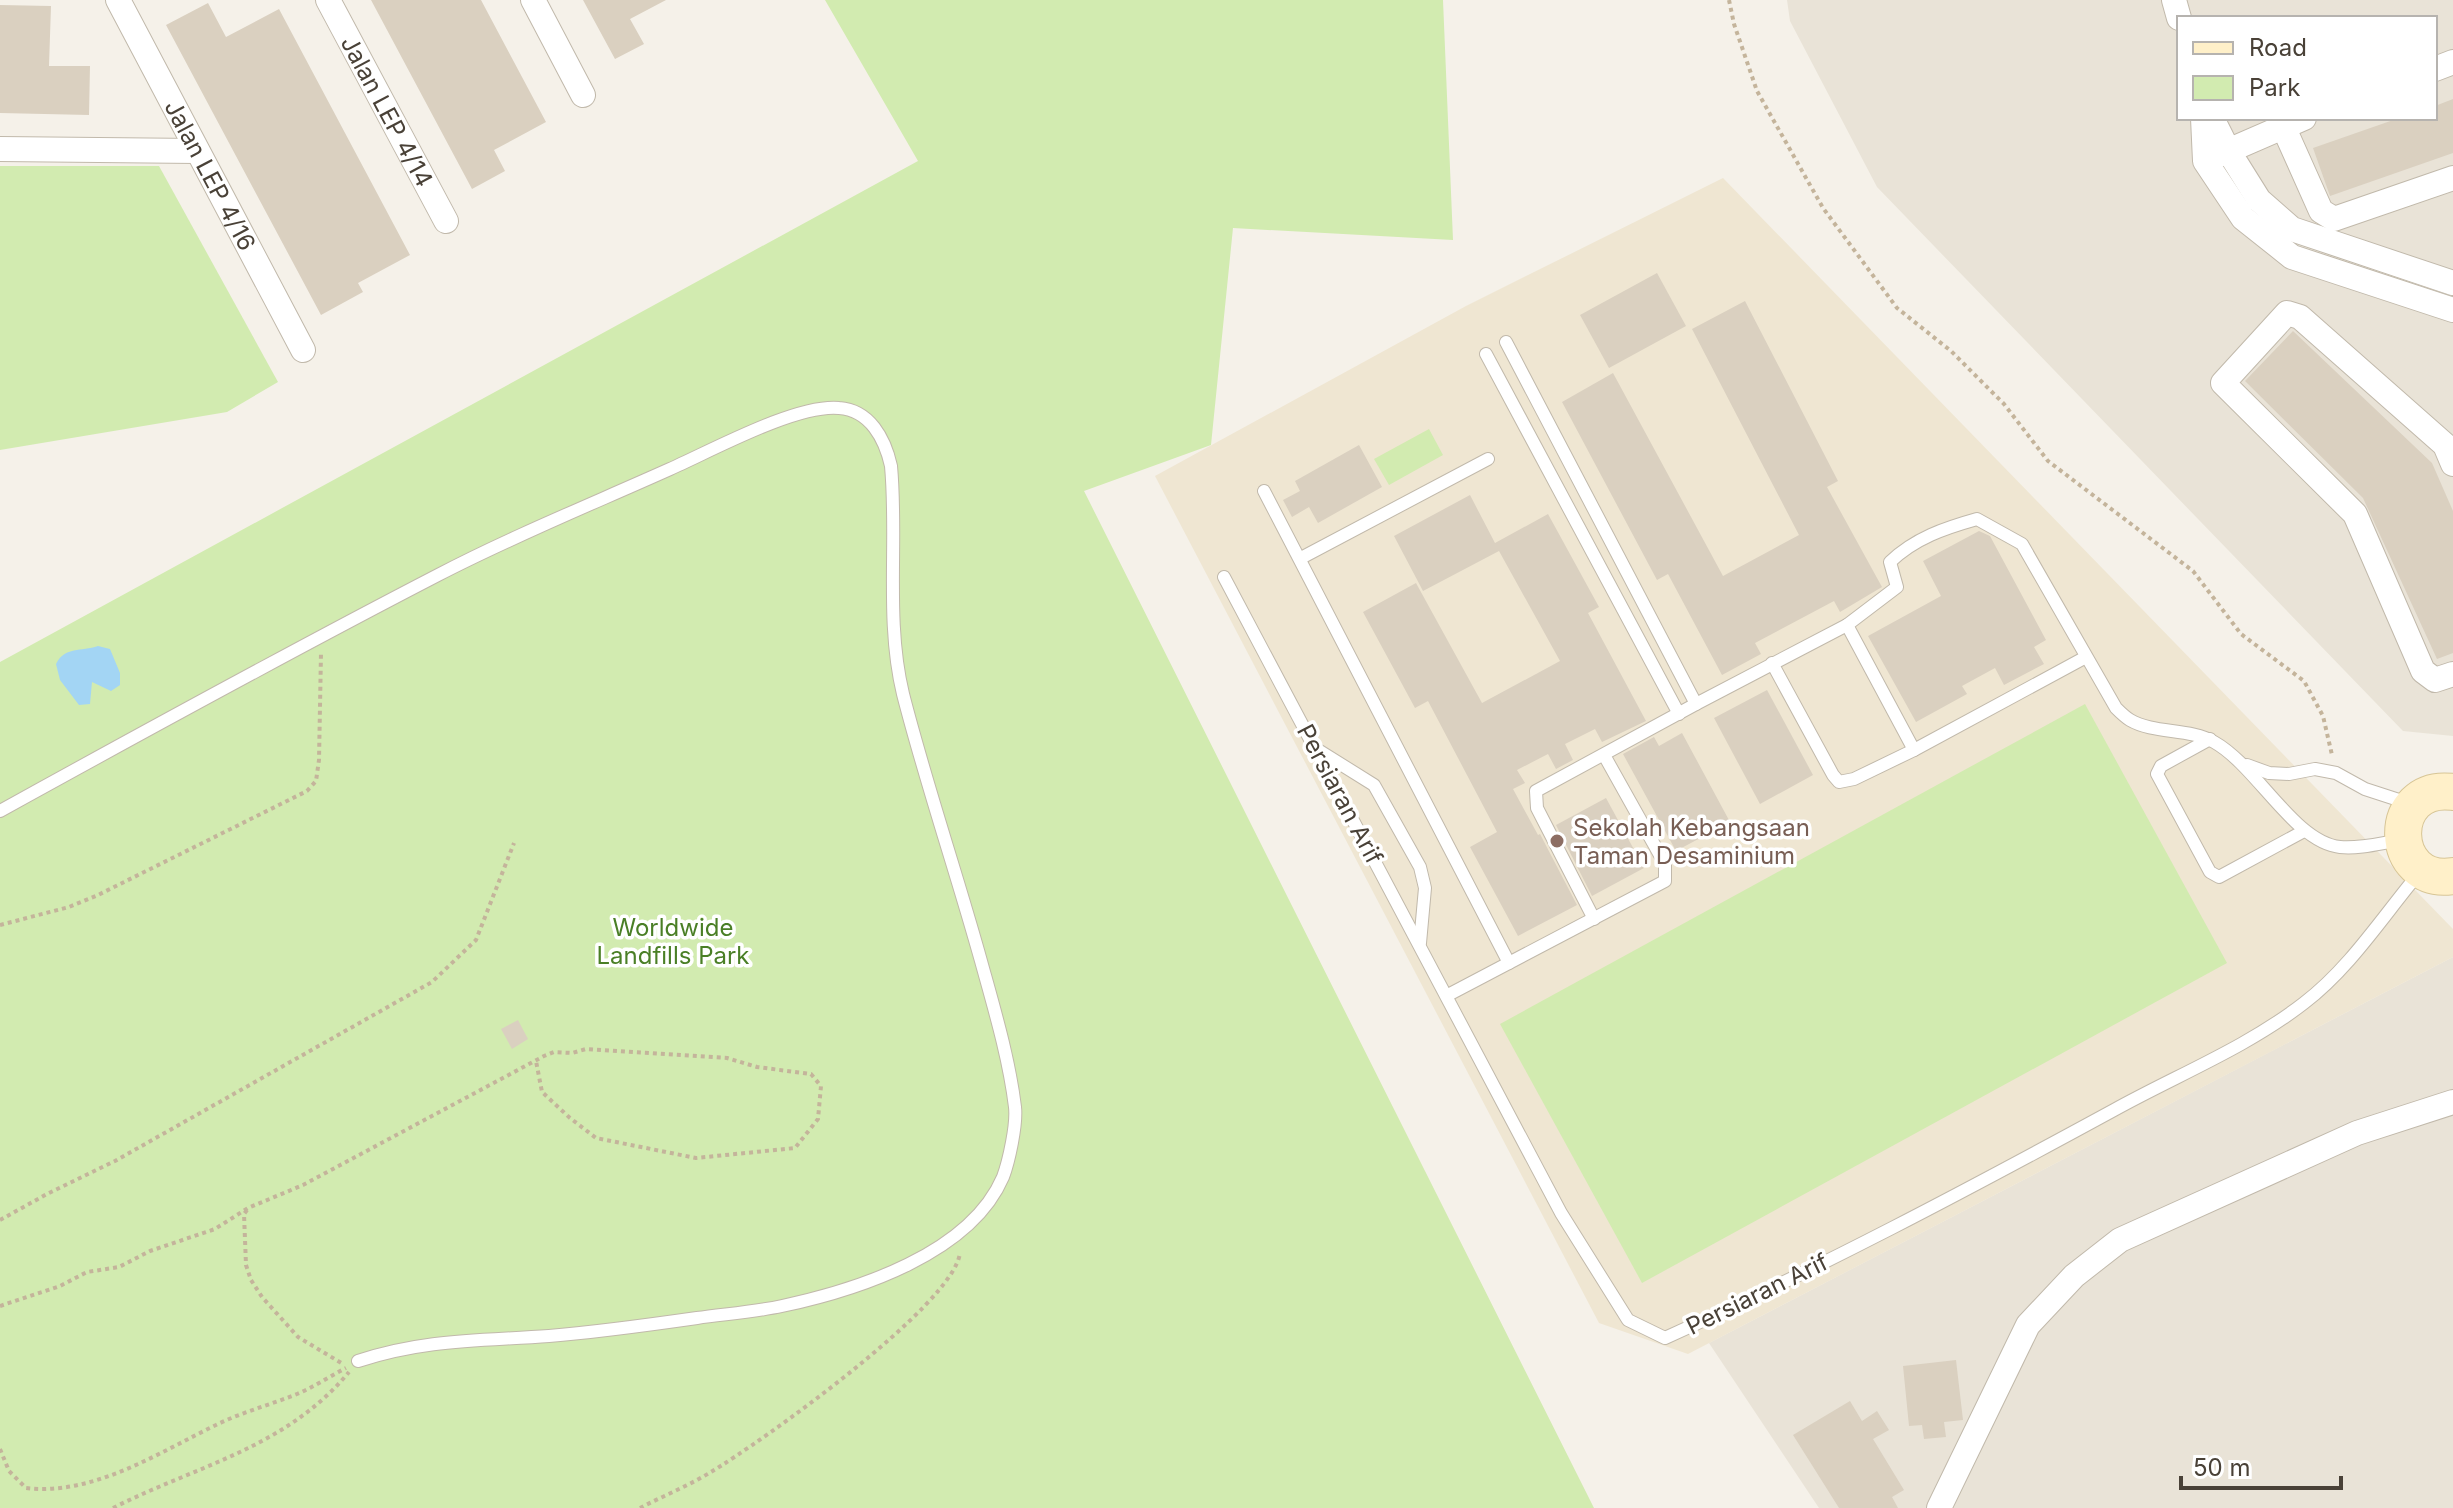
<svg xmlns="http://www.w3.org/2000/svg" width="2453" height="1508" font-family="Inter,sans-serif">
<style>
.residential{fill:#e9e3d7;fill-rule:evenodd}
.education{fill:#efe6d2}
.green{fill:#d2ebb0}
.water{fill:#a3d5f4}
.building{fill:#dad0c0}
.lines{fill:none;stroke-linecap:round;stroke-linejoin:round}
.lane-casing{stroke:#c1b9ab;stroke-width:14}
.street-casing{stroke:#c1b9ab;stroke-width:26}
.secondary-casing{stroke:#d7c596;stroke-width:38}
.path{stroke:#c4b49b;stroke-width:4;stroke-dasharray:4 4;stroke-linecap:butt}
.lane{stroke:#fff;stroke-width:12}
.street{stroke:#fff;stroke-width:24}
.secondary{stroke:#fff0c9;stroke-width:36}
.education-dot{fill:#8d6e63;stroke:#fff;stroke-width:3}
.labels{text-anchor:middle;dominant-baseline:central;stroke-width:7;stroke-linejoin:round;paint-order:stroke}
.street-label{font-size:24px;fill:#494137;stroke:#fff}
.education-label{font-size:24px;fill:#785e54;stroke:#fff;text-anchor:start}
.park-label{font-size:24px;fill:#4a7f26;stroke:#fff}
</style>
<rect width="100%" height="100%" fill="#f5f1e9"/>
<g class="residential">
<path d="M 1787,0 L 2453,0 L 2453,736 L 2403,731 L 1877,187 L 1790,21 ZM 2179,18 L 2435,18 L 2435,118 L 2179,118 Z"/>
<polygon points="2453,957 2453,1508 1819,1508 1709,1343"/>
</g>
<polygon class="education" points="1723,178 2453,929 2453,957 1688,1354 1599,1323 1155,476 1466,306"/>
<g class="green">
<polygon points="825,0 1443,0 1453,240 1233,228 1211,445 1084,491 1594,1508 0,1508 0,662 918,161"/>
<polygon points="0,166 159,166 278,382 227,412 0,450"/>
<polygon points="1429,429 1443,455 1389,485 1374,459"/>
<polygon points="2085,704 2227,963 1642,1283 1500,1024"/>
</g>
<path class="water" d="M 98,646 L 110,649 L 120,673 L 120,685 L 111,691 L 92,682 L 90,704 L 79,705 L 60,680 L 56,664 C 65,646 81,652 98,646 Z"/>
<g class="building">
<polygon points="371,0 481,0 546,122 494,150 505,171 472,189"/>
<polygon points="583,0 666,0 630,19 644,44 615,59"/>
<polygon points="208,3 226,37 279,9 410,255 358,283 363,292 321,315 166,25"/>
<polygon points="0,5 51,6 49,66 90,66 89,115 0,113"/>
<polygon points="2453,99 2453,153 2330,196 2313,148 2399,118 2435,118 2435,106"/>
<polygon points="1657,273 1686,326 1609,368 1580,315"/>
<polygon points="1745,301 1838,481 1827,487 1882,587 1840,612 1834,601 1755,643 1761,654 1722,675 1668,574 1657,580 1562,402 1613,373 1723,576 1799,535 1692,329"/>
<polygon points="2293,331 2432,463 2453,511 2453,653 2437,659 2363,498 2245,381"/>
<polygon points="1359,445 1382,487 1318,523 1309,507 1292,517 1283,500 1300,491 1295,481"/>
<polygon points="1470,495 1495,543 1548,514 1599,607 1588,613 1646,721 1602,742 1595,729 1565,744 1573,760 1556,769 1548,754 1517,770 1525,783 1513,789 1538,835 1540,834 1577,905 1518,936 1470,847 1497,832 1428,701 1415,708 1363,612 1416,583 1482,703 1560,661 1499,551 1423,591 1394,536"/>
<polygon points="1979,531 1990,536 2046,640 2034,647 2044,664 2004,685 1995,668 1962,686 1967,694 1916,722 1868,636 1941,596 1923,561"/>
<polygon points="1767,690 1813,775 1760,804 1714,718"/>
<polygon points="1682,733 1730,822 1676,851 1623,754 1654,737 1659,746"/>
<polygon points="1606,798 1644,868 1592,896 1556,825"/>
<polygon points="518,1020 528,1039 512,1049 501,1029"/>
<polygon points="1956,1360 1963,1420 1944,1422 1946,1437 1924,1439 1922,1425 1909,1426 1903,1366"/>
<polygon points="1850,1401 1862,1421 1877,1411 1889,1430 1873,1439 1904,1490 1892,1497 1898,1508 1839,1508 1793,1435"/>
</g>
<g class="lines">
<g class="lane-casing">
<g id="lane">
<path d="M 1506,342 L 1696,704 L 1847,625 L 1897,587 L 1890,562 C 1915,538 1945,528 1977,519 L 2022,544 L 2116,708 C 2120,712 2125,717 2130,720 C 2154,734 2189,728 2214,742 C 2257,766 2294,842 2340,847 C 2360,849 2381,843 2401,840"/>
<polyline points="1486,354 1679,714"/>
<polyline points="1264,491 1509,963"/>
<polyline points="1301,558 1488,459"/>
<path d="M 1224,577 L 1561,1213 L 1628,1320 L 1665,1338 C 1818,1269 1967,1190 2114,1110 C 2177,1075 2246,1048 2304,1003 C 2350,968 2383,916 2420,872"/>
<polyline points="1847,625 1914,750"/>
<polyline points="1772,663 1833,775 1839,782 1854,779 1914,750 2086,657"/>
<polyline points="2210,739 2161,766 2157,774 2210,872 2219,877 2304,831"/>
<polyline points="1318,750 1374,785 1420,867 1425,888 1420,943"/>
<polyline points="2247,765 2269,773 2289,774 2315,769 2336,773 2365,789 2408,803"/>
<path d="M 0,811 C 145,731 291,651 438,575 C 513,536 592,504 670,469 C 711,451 796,404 839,408 C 870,410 885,439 891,466 C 898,541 885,620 903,694 C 926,784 956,871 981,961 C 994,1008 1009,1058 1015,1107 C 1017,1124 1009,1161 1003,1177 C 970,1254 857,1290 782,1306 C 754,1312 725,1314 697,1318 C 648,1325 598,1332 549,1336 C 480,1341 425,1339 358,1361"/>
<polyline points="1594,919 1537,808 1536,791 1696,704"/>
<polyline points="1448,995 1665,881 1665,864 1604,755"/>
</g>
</g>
<g class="street-casing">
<g id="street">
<path id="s1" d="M 118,0 L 303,350"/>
<path id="s2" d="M 328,0 L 446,221"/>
<polyline points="533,0 583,95"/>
<polyline points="2174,0 2179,18"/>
<polyline points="2435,69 2453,62"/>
<polyline points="2203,118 2205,161 2243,218 2292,257 2453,310"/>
<polyline points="2212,118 2229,152 2259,200 2292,229 2453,283"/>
<polyline points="2283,126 2321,211 2334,219 2453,178"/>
<polyline points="0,149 197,151"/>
<polyline points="2214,157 2304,118"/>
<polyline points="2453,464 2445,445 2300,317 2287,313 2223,383 2355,514 2423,671 2435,680 2453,674"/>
<polyline points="1939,1508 2028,1325 2074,1276 2120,1240 2357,1133 2453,1102"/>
</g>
</g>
<g class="secondary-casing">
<path id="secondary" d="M 2453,792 C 2385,783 2388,886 2453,876"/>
</g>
<g class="path">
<polyline points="1729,0 1734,24 1757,91 1823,208 1897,308 1951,351 2004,404 2048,461 2193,571 2241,634 2304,681 2323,716 2332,755"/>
<polyline points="0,925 69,907 98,895 307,791 316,781 319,760 321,653"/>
<polyline points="247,1210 244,1214 246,1265 251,1280 262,1297 298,1337 343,1364"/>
<polyline points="0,1220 47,1194 115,1161 432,982 476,940 514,843"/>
<polyline points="0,1306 60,1286 87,1272 119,1267 150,1251 215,1229 248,1208 303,1185 544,1056 554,1052 572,1053 586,1049 727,1058 757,1067 811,1074 821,1086 818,1119 795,1148 696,1158 596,1138 570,1118 542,1092 536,1061"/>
<path d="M 0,1449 L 9,1471 L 26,1488 C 93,1496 158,1453 216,1425 C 242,1412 270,1405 297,1394 C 314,1387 330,1376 346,1368"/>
<path d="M 113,1508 C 198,1465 286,1448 349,1372"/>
<path d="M 640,1508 C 663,1496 688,1486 711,1472 C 761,1442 953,1306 960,1253"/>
</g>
<use href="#lane" class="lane"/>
<use href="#street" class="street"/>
<use href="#secondary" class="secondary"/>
</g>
<circle class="education-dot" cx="1557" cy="841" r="8"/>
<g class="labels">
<g class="street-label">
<text stroke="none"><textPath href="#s2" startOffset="126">Jalan LEP 4/14</textPath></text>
<text stroke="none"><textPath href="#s1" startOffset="198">Jalan LEP 4/16</textPath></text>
<text transform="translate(1340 794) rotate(62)">Persiaran Arif</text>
<text transform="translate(1757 1294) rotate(-26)">Persiaran Arif</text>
</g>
<g class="education-label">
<text x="1573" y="827">Sekolah Kebangsaan<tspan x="1573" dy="28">Taman Desaminium</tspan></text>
</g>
<g class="park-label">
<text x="673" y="927">Worldwide<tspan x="673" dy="28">Landfills Park</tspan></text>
</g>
</g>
<rect x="2177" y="16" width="260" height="104" fill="#ffffff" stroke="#b6b3af" stroke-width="2"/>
<rect x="2193" y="42" width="40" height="12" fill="#fff0c9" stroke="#b6b3af" stroke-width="2"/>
<text x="2249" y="56" font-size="24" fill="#494137">Road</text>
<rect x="2193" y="76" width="40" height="24" fill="#d2ebb0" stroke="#b6b3af" stroke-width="2"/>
<text x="2249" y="96" font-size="24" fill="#494137">Park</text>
<path d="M2181 1476v12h160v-12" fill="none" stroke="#494137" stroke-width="4"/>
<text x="2193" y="1476" font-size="24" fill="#494137" stroke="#ffffff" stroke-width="6" paint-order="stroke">50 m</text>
</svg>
